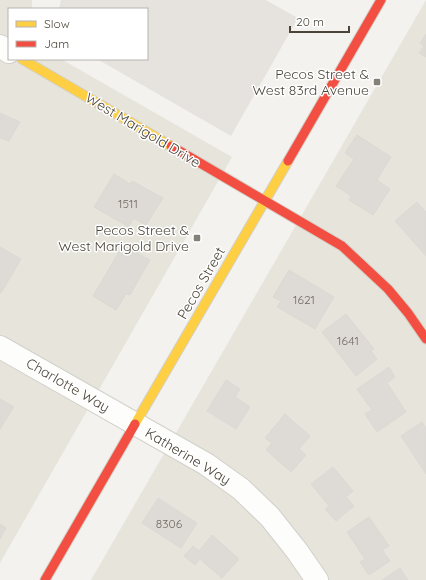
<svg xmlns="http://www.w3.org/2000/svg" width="426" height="580" font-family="Quicksand,sans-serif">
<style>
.residential{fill:#e7e4dc}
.parking{fill:#e6e3df}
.building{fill:#dedbd6;stroke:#dcd9d4}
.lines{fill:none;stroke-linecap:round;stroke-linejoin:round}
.street-casing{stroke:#d2d0cb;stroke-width:24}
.slow-casing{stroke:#d3cfc5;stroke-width:11}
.jam-casing{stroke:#d3cfc5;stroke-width:11}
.street{stroke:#fdfdfc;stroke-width:22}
.slow{stroke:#ffcf43;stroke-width:9}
.jam{stroke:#f24e42;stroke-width:9}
.poi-dot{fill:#868178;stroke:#fff;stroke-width:1.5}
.labels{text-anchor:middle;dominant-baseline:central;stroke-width:3;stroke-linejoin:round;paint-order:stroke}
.number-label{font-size:12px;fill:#706a61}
.poi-label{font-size:14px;fill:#4b4439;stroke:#fff;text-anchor:end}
.street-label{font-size:14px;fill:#4b4439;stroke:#fff}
</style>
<rect width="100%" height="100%" fill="#f4f2ee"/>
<g class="residential">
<polygon points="0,0 32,0 32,9 9,9 9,59 61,59 232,157 0,563"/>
<polygon points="426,0 426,580 91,580"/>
</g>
<polygon class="parking" points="61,0 266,0 298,18 231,136 97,59 147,59 147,9 59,9"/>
<g class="building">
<polygon points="426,34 426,57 419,53 424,46 420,43"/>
<polygon points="0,113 20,122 9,141 0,138"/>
<polygon points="357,135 391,157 377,180 390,189 373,215 349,200 351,196 336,186 354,159 345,153"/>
<polygon points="114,174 130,184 132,181 163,198 146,225 133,218 129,227 94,207"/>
<polygon points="417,202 426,212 426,256 395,221"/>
<polygon points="123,245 150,260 130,295 126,294 116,310 93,296"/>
<polygon points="0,247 21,259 1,293 0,292"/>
<polygon points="289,270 334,297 315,329 277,307 281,301 273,297"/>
<polygon points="346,314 374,349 371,351 377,359 356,376 322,332"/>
<polygon points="389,367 395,377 387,383 406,412 377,432 365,414 372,410 357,389"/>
<polygon points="226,380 240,389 235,397 250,407 236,429 207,411"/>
<polygon points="0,399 14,407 0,429"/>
<polygon points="285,414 310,436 299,449 306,455 291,472 266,450 272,443 265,438"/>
<polygon points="422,422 426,428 426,474 401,436"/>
<polygon points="333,467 353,491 346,497 354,506 336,521 325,509 329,506 311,484"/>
<polygon points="158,498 197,523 181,548 142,523"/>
<polygon points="369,517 389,546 382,550 390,561 369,575 360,562 365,559 347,532"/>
<polygon points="0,524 6,528 0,539"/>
<polygon points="212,535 239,559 222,578 200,559 195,565 184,556 193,546 199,551"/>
<polygon points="400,568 408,580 382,580"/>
</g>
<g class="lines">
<g class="street-casing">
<g id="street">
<polyline points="0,46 9,52"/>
<polyline points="0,347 206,464 241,489 270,517 297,551 317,580"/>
</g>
</g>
<g class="slow-casing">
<g id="slow">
<polyline points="22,59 171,146"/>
<polyline points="135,424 288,161"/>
</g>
</g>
<g class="jam-casing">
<g id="jam">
<polyline points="171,146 342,246 388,289 408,313 426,339"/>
<polyline points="288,161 381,0"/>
<polyline points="45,580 135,424"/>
</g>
</g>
<use href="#street" class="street"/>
<use href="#slow" class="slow"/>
<use href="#jam" class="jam"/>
</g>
<g class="poi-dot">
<rect x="373" y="78" width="8" height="8" rx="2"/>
<rect x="193" y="234" width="8" height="8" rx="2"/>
</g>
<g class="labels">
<g class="number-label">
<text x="128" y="203">1511</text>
<text x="304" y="299">1621</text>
<text x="348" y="340">1641</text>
<text x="169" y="523">8306</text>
</g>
<g class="poi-label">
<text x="369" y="74">Pecos Street &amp;<tspan x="369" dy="16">West 83rd Avenue</tspan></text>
<text x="189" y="230">Pecos Street &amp;<tspan x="189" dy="16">West Marigold Drive</tspan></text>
</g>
<g class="street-label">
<text transform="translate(143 130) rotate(31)">West Marigold Drive</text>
<text transform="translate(201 283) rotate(-60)">Pecos Street</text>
<text transform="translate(68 385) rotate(30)">Charlotte Way</text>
<text transform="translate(188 456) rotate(31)">Katherine Way</text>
</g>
</g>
<rect x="8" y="8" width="140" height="52" fill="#ffffff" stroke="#b7b4b0"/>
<rect x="16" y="21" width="20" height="6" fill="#ffcf43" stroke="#b7b4b0"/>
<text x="44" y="28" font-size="12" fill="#4b4439">Slow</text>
<rect x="16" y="41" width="20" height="6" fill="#f24e42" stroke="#b7b4b0"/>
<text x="44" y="48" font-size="12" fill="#4b4439">Jam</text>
<path d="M290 26v6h59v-6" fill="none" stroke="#4b4439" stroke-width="2"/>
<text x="296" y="26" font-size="12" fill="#4b4439" stroke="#ffffff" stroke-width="3" paint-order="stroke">20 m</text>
</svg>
